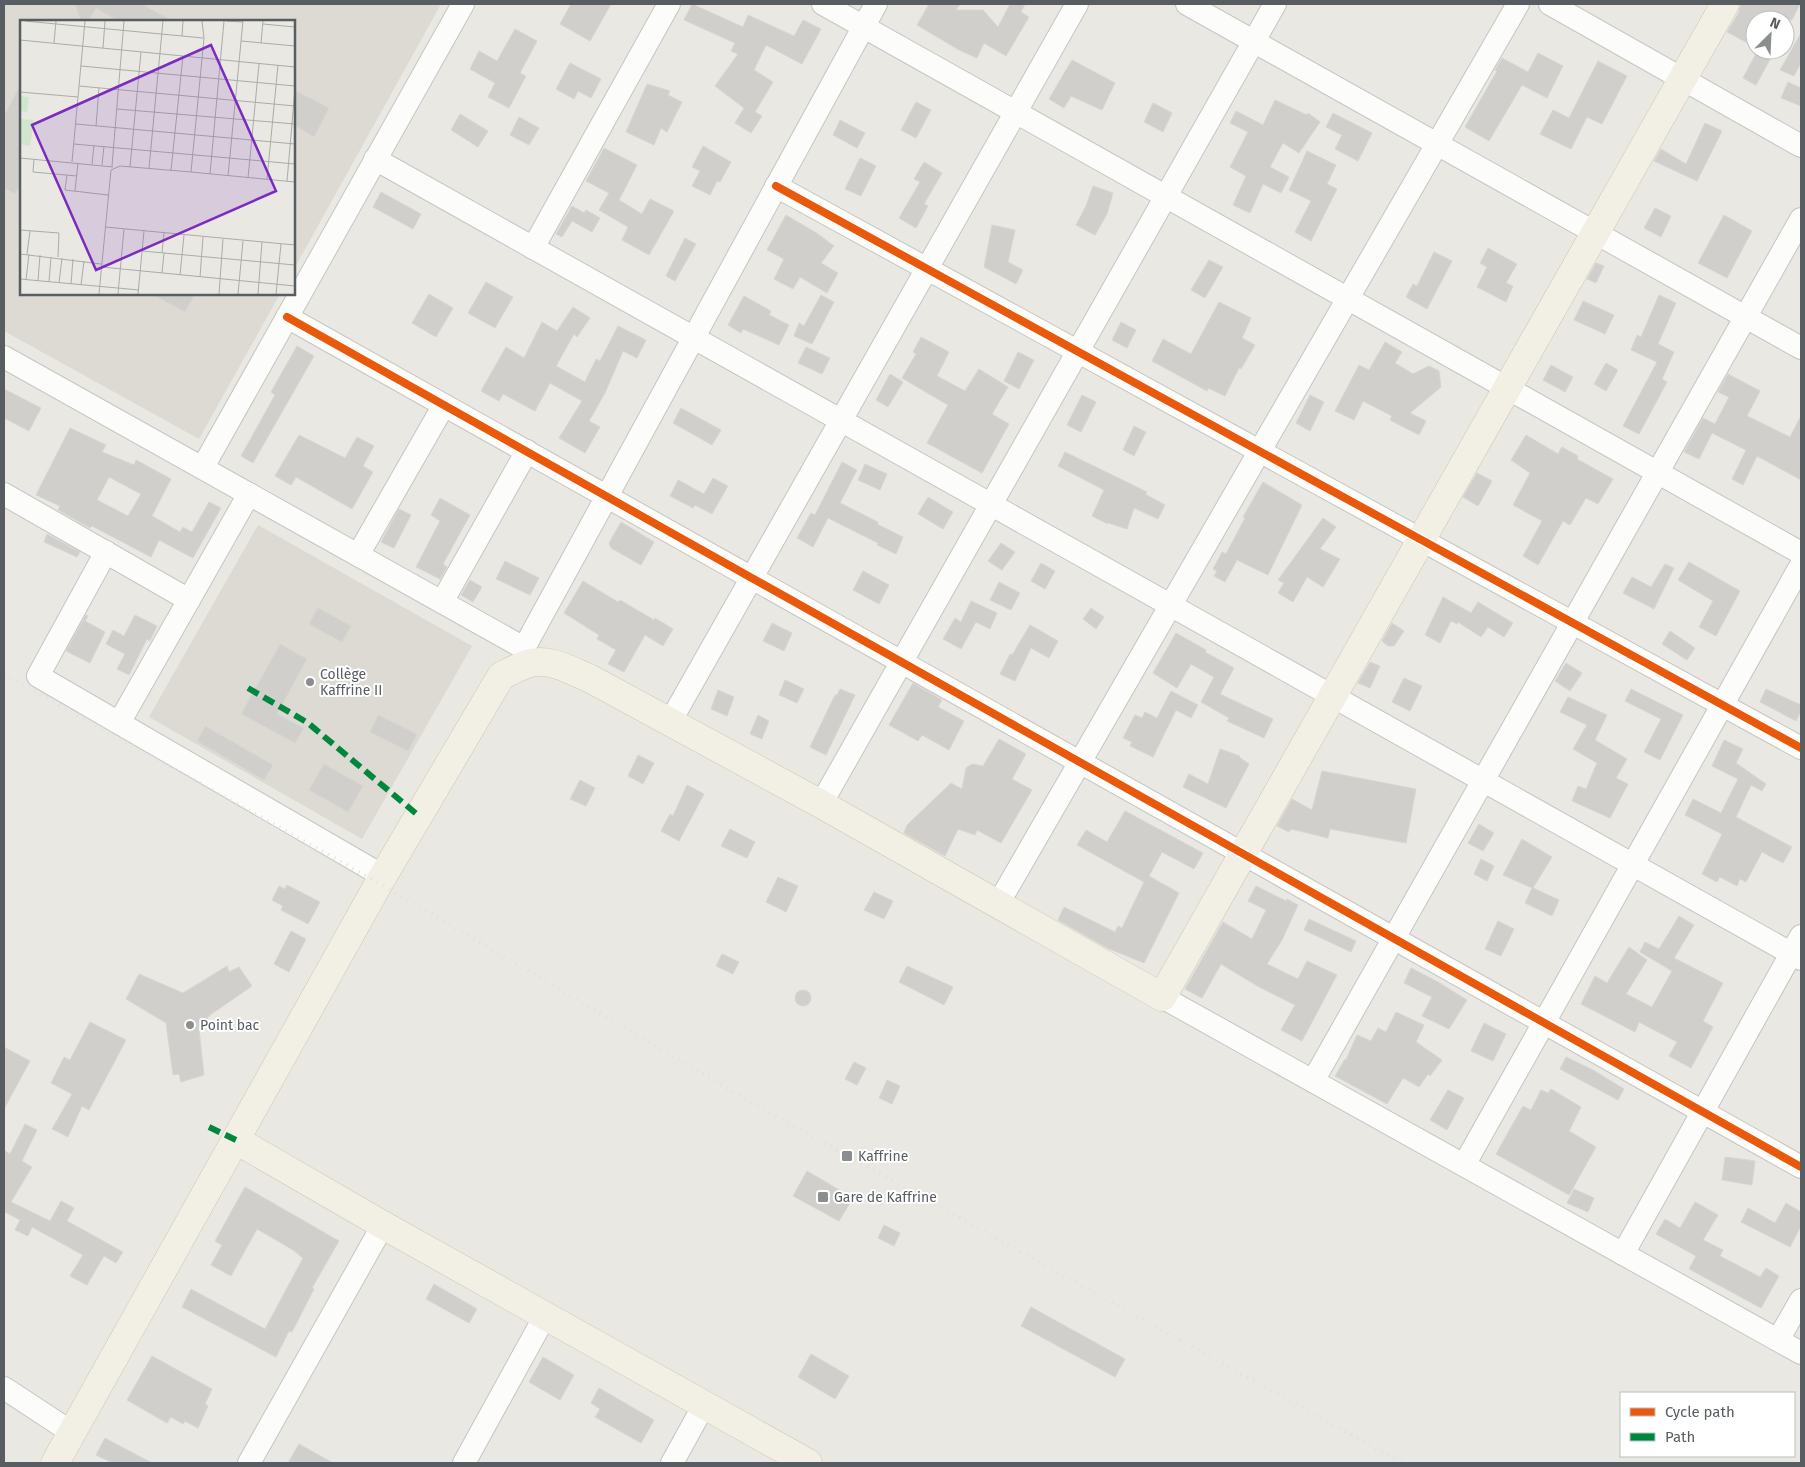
<svg xmlns="http://www.w3.org/2000/svg" width="1805" height="1467" font-family="'Fira Sans',sans-serif">
<style>
.education{fill:#dcdad2}
.building{fill:#d1cfcc;stroke:#d8d6d2;fill-rule:evenodd}
.lines{fill:none;stroke-linecap:round;stroke-linejoin:round}
.minor-casing{stroke:#c5c5c3;stroke-width:24}
.major-casing{stroke:#d2c7af;stroke-width:29}
.minor{stroke:#fcfcfb;stroke-width:22}
.major{stroke:#f2efe5;stroke-width:28}
.rail{stroke:#e1e1e0;stroke-width:4;stroke-dasharray:1 6;stroke-linecap:butt}
.quiet{stroke:#00873e;stroke-width:6;stroke-dasharray:12 6;stroke-linecap:butt}
.cycleway-casing{stroke:#fff;stroke-width:11}
.cycleway{stroke:#e8590c;stroke-width:8}
.poi-dot{fill:#8b8e8e;stroke:#fff;stroke-width:2}
.labels{text-anchor:middle;dominant-baseline:central;stroke-width:4;stroke-linejoin:round;paint-order:stroke}
.poi-label{font-size:14px;fill:#585d61;stroke:#fff;text-anchor:start}
.inset-road{fill:none;stroke:#abacaa;stroke-width:1}
.view{fill:#7b2cbf;fill-opacity:0.15;stroke:#7b2cbf;stroke-width:2.5}
.inset-edge{fill:none;stroke:#585d61;stroke-width:2.5}
</style>
<rect width="100%" height="100%" fill="#e9e8e2"/>
<g class="education">
<polygon points="4,4 441,4 294,269 294,21 21,21 21,294 280,294 199,439 4,331"/>
<polygon points="258,525 472,646 362,839 149,717"/>
</g>
<g class="building">
<polygon points="75,4 141,4 173,21 118,21 96,8 88,21 81,21"/>
<polygon points="571,4 611,4 590,41 560,24"/>
<polygon points="692,4 743,27 748,15 794,36 803,20 821,29 802,64 766,45 754,70 773,82 755,112 762,116 751,133 735,123 744,108 715,86 738,54 731,51 735,43 684,20"/>
<polygon points="929,4 960,4 956,10 983,10 998,27 1010,4 1025,4 1021,12 1029,17 1006,56 984,43 977,58 959,50 917,25"/>
<polygon points="1741,4 1800,4 1792,20 1755,20 1755,47 1727,32 1739,12"/>
<polygon points="515,29 537,41 520,73 526,76 509,108 488,97 495,83 470,69 479,51 497,61"/>
<polygon points="1801,33 1801,63 1794,76 1780,70"/>
<polygon points="1758,50 1766,50 1773,54 1756,85 1743,78"/>
<polygon points="1538,53 1563,66 1547,98 1522,85 1489,141 1465,127 1497,71 1495,70 1502,58 1528,72"/>
<polygon points="1072,60 1115,83 1102,110 1071,96 1064,108 1049,99"/>
<polygon points="1598,61 1627,76 1602,124 1587,117 1571,149 1540,134 1553,110 1569,118"/>
<polygon points="570,63 601,79 591,98 578,91 574,99 556,89"/>
<polygon points="1788,82 1801,88 1801,106 1781,98"/>
<polygon points="21,84 21,183 15,194 4,188 4,116"/>
<polygon points="647,84 670,91 668,95 682,102 667,132 661,128 654,145 626,132"/>
<polygon points="294,90 329,108 314,137 294,125"/>
<polygon points="1275,100 1307,115 1308,113 1320,122 1299,153 1283,143 1270,167 1289,177 1281,193 1263,184 1250,213 1233,205 1246,176 1230,167 1248,132 1230,123 1236,111 1263,125"/>
<polygon points="916,102 931,110 916,138 901,130"/>
<polygon points="1153,103 1172,113 1163,132 1144,122"/>
<polygon points="1333,113 1372,133 1358,161 1335,149 1342,135 1326,127"/>
<polygon points="460,114 488,131 478,147 451,130"/>
<polygon points="519,117 539,128 529,145 510,135"/>
<polygon points="840,120 865,133 857,148 833,135"/>
<polygon points="1705,123 1722,131 1697,181 1654,161 1661,149 1686,164"/>
<polygon points="703,146 731,162 720,182 717,181 710,195 692,186 700,171 692,167"/>
<polygon points="604,148 637,165 619,200 642,214 650,199 674,211 649,255 622,240 628,227 599,210 609,193 586,181"/>
<polygon points="1307,151 1336,165 1327,184 1337,189 1311,241 1295,232 1311,201 1289,190"/>
<polygon points="860,158 876,166 861,196 845,189"/>
<polygon points="924,162 942,173 924,204 928,206 916,228 899,218 920,182 914,179"/>
<polygon points="1093,186 1113,193 1107,214 1095,235 1076,225 1086,206"/>
<polygon points="381,192 421,214 413,229 373,207"/>
<polygon points="572,206 584,213 586,210 600,218 592,232 572,221 562,237 556,234"/>
<polygon points="1655,208 1671,216 1661,237 1644,228"/>
<polygon points="786,215 818,234 834,246 821,263 838,273 827,293 800,277 793,289 774,279 784,259 767,250"/>
<polygon points="1724,215 1752,231 1727,278 1698,263"/>
<polygon points="992,225 1015,230 1008,262 1023,270 1016,284 984,267"/>
<polygon points="685,238 696,244 675,281 666,276"/>
<polygon points="1488,248 1517,264 1506,283 1513,286 1506,302 1477,287 1487,267 1480,263"/>
<polygon points="1434,252 1452,261 1427,309 1406,297 1413,284 1417,286"/>
<polygon points="1209,260 1223,267 1205,298 1191,290"/>
<polygon points="1596,263 1604,266 1596,283 1587,279"/>
<polygon points="486,282 513,297 495,328 468,313"/>
<polygon points="152,294 195,294 185,312"/>
<polygon points="429,294 453,308 436,337 412,323"/>
<polygon points="821,295 834,302 812,344 794,336 799,323 804,326"/>
<polygon points="1659,295 1676,303 1658,344 1674,352 1662,379 1667,382 1639,434 1623,426 1657,362 1631,350 1637,335 1641,337"/>
<polygon points="744,296 771,311 769,315 789,325 779,345 743,329 741,333 728,325"/>
<polygon points="1583,301 1614,315 1605,334 1574,320"/>
<polygon points="1219,302 1251,318 1242,338 1255,345 1241,369 1239,368 1225,396 1208,388 1207,391 1152,361 1163,339 1191,354"/>
<polygon points="573,307 590,318 577,337 574,334 556,366 585,382 596,359 600,361 618,326 646,340 637,358 623,351 605,393 589,421 600,427 585,453 559,438 582,401 550,383 535,411 503,394 499,401 481,391 506,347 524,358 542,322 557,331"/>
<polygon points="1121,322 1136,330 1127,348 1112,340"/>
<polygon points="921,337 949,352 937,376 965,391 979,369 1008,387 992,414 1009,424 982,473 927,443 948,405 902,378 916,354 913,352"/>
<polygon points="1385,342 1402,352 1395,363 1413,374 1429,366 1439,371 1441,387 1410,413 1426,421 1419,435 1390,420 1392,416 1363,401 1354,420 1335,411 1359,365 1369,370"/>
<polygon points="297,346 314,356 253,463 241,456 275,395 271,392"/>
<polygon points="806,347 830,358 822,374 798,363"/>
<polygon points="1018,352 1034,360 1019,389 1004,381"/>
<polygon points="1606,363 1618,370 1606,391 1594,384"/>
<polygon points="1551,365 1573,377 1565,392 1543,380"/>
<polygon points="890,374 903,382 888,407 876,400"/>
<polygon points="1728,374 1760,391 1747,416 1790,437 1801,416 1801,480 1757,456 1743,485 1732,479 1746,450 1712,433 1699,459 1684,452 1703,418 1715,424 1729,397 1718,392"/>
<polygon points="4,389 41,408 29,431 4,418"/>
<polygon points="1082,395 1096,402 1081,432 1067,425"/>
<polygon points="1310,395 1324,402 1310,431 1296,423"/>
<polygon points="681,408 721,430 712,445 673,423"/>
<polygon points="1134,426 1146,432 1134,456 1123,450"/>
<path d="M 70,428 L 106,445 L 102,452 L 134,465 L 136,460 L 171,479 L 152,516 L 180,532 L 183,527 L 192,532 L 209,502 L 221,508 L 193,558 L 159,540 L 151,557 L 92,526 L 90,528 L 58,510 L 60,506 L 36,495 ZM 109,477 L 141,494 L 128,516 L 97,500 Z"/>
<polygon points="299,435 345,458 357,437 374,446 363,466 373,472 352,509 296,477 291,485 275,476"/>
<polygon points="1526,435 1558,454 1562,447 1578,456 1577,459 1613,479 1598,504 1586,498 1570,525 1563,521 1538,565 1523,556 1542,521 1513,505 1530,473 1511,460"/>
<polygon points="1065,452 1147,492 1145,494 1165,505 1158,519 1134,508 1127,529 1108,523 1108,524 1092,516 1104,490 1058,466"/>
<polygon points="842,462 857,470 840,503 878,522 877,524 903,537 896,554 877,545 878,543 828,518 813,547 797,538 811,513 815,515"/>
<polygon points="865,464 887,474 880,490 858,480"/>
<polygon points="1477,473 1492,481 1478,506 1463,497"/>
<polygon points="713,478 728,486 712,514 695,505 693,508 670,496 678,480 704,494"/>
<polygon points="1263,482 1302,505 1268,575 1237,560 1225,582 1214,576 1217,571 1213,569 1222,552 1226,554 1245,518 1243,517"/>
<polygon points="928,497 953,512 943,529 918,514"/>
<polygon points="440,498 470,515 443,564 447,567 440,579 416,567 440,521 431,515"/>
<polygon points="399,509 411,515 394,548 381,542"/>
<polygon points="1323,518 1336,527 1320,549 1340,559 1323,587 1307,577 1293,602 1278,593 1284,583 1278,580"/>
<polygon points="621,522 654,542 641,565 611,548 609,543"/>
<polygon points="47,534 80,552 77,557 44,542"/>
<polygon points="1001,543 1015,552 1002,570 988,561"/>
<polygon points="505,561 539,578 530,595 496,579"/>
<polygon points="1689,562 1740,591 1716,636 1699,627 1713,601 1678,580"/>
<polygon points="1041,563 1055,571 1045,589 1031,581"/>
<polygon points="1665,564 1674,568 1654,609 1623,593 1632,577 1651,587"/>
<polygon points="863,571 889,585 879,604 853,590"/>
<polygon points="470,580 482,587 473,602 461,595"/>
<polygon points="583,581 618,602 620,600 654,620 655,618 673,629 663,646 645,635 624,672 608,664 616,650 597,639 599,635 564,613"/>
<polygon points="999,582 1020,593 1011,610 990,600"/>
<polygon points="1443,597 1471,613 1478,602 1513,623 1504,637 1488,627 1481,637 1458,622 1457,624 1451,621 1440,643 1425,635"/>
<polygon points="971,601 997,613 990,629 976,622 961,649 943,639 955,618 961,622"/>
<polygon points="318,608 351,626 342,642 309,624"/>
<polygon points="1091,608 1104,617 1096,629 1083,619"/>
<polygon points="86,615 88,616 85,621 105,632 90,663 66,651"/>
<polygon points="135,615 157,626 150,641 147,639 129,675 117,669 125,654 106,644 113,630 124,636"/>
<polygon points="772,623 792,633 784,651 763,641"/>
<polygon points="1392,623 1404,631 1394,646 1388,646 1382,641"/>
<polygon points="1030,625 1058,641 1049,658 1031,648 1015,681 1000,674 1010,654 1012,655"/>
<polygon points="1670,631 1695,648 1687,660 1662,644"/>
<polygon points="1176,633 1206,650 1205,652 1234,668 1220,694 1273,719 1264,738 1227,721 1229,718 1201,702 1214,677 1191,664 1177,688 1153,673"/>
<polygon points="280,644 307,659 277,714 304,728 295,743 241,714"/>
<polygon points="1370,662 1380,666 1370,688 1358,683"/>
<polygon points="1566,663 1582,673 1570,691 1555,681"/>
<polygon points="1404,678 1422,686 1410,711 1392,702"/>
<polygon points="785,680 804,689 797,703 779,695"/>
<polygon points="913,683 942,700 938,707 964,721 949,750 922,735 918,741 889,725"/>
<polygon points="840,689 855,695 826,755 810,747 835,695 837,695"/>
<polygon points="1631,689 1683,715 1660,760 1644,752 1661,719 1625,701"/>
<polygon points="1766,689 1801,705 1801,711 1796,721 1760,702"/>
<polygon points="718,690 734,697 727,716 711,709"/>
<polygon points="1171,691 1198,705 1191,718 1176,710 1153,757 1130,746 1132,742 1123,738 1135,715 1142,718 1145,712 1157,718"/>
<polygon points="1568,697 1607,715 1595,740 1627,759 1616,778 1628,784 1610,818 1572,801 1578,786 1586,789 1597,763 1573,749 1587,725 1560,712"/>
<polygon points="378,715 417,734 408,751 370,732"/>
<polygon points="758,715 769,721 762,739 750,734"/>
<polygon points="205,726 273,765 264,780 197,741"/>
<polygon points="999,739 1026,754 1012,779 1032,790 1001,843 977,830 975,835 958,829 945,856 904,833 907,825 951,783 962,789 966,768 972,764 983,766"/>
<polygon points="1724,740 1743,749 1736,763 1766,784 1762,791 1751,785 1736,817 1792,847 1783,863 1762,852 1746,882 1740,879 1737,886 1720,877 1717,882 1702,874 1722,834 1685,815 1693,799 1721,813 1738,779 1712,766"/>
<polygon points="1220,749 1240,756 1239,757 1249,764 1226,808 1183,787 1189,774 1208,784"/>
<polygon points="638,755 654,763 643,784 628,776"/>
<polygon points="324,764 363,786 348,812 309,790"/>
<polygon points="1322,771 1416,789 1406,843 1330,829 1328,838 1291,829 1289,832 1277,826 1292,799 1312,810"/>
<polygon points="580,780 595,788 586,806 570,799"/>
<polygon points="687,785 704,794 679,841 661,831 670,814 673,816"/>
<polygon points="1125,811 1203,853 1194,869 1162,852 1149,876 1179,893 1144,963 1107,948 1058,920 1064,907 1115,932 1118,926 1122,928 1144,882 1077,845 1086,830 1107,842"/>
<polygon points="1479,824 1494,833 1483,851 1468,843"/>
<polygon points="730,829 755,842 747,858 721,846"/>
<polygon points="1522,839 1552,857 1533,888 1559,900 1552,916 1525,903 1532,888 1503,875"/>
<polygon points="1481,859 1494,866 1487,881 1474,874"/>
<polygon points="778,877 798,886 786,912 766,902"/>
<polygon points="287,885 320,902 308,924 281,910 283,906 272,900 279,886 285,889"/>
<polygon points="1256,886 1286,901 1287,899 1298,905 1282,940 1267,964 1298,979 1307,961 1337,975 1302,1041 1281,1030 1295,1005 1259,987 1221,964 1202,998 1185,989 1223,922 1252,939 1266,910 1248,901"/>
<polygon points="874,892 893,901 884,919 864,910"/>
<polygon points="1679,916 1694,925 1674,958 1723,983 1703,1021 1713,1027 1691,1068 1669,1056 1677,1042 1639,1022 1635,1032 1581,1004 1595,976 1607,983 1629,947 1647,960 1626,994 1652,1007 1672,971 1640,952 1645,942 1659,949"/>
<polygon points="1309,919 1356,941 1351,952 1304,930"/>
<polygon points="1498,921 1514,929 1501,956 1485,949"/>
<polygon points="291,931 306,939 289,972 274,964"/>
<polygon points="722,954 739,962 733,974 716,966"/>
<polygon points="227,966 229,972 239,967 252,986 210,1015 199,1029 204,1075 181,1082 179,1074 173,1075 166,1023 126,999 139,974 183,993"/>
<polygon points="907,966 953,987 944,1005 899,982"/>
<polygon points="1411,968 1438,982 1467,1000 1449,1029 1422,1016 1432,997 1404,983"/>
<circle cx="803" cy="998" r="8"/>
<polygon points="1396,1012 1424,1025 1416,1042 1442,1060 1430,1076 1428,1074 1419,1087 1403,1078 1387,1104 1335,1076 1345,1059 1346,1060 1357,1035 1371,1041 1378,1028 1386,1032"/>
<polygon points="90,1022 126,1040 89,1110 82,1106 68,1137 52,1129 72,1094 51,1083 64,1057 70,1060"/>
<polygon points="1484,1023 1506,1034 1493,1061 1471,1051"/>
<polygon points="4,1047 30,1061 4,1109"/>
<polygon points="1566,1057 1593,1070 1624,1089 1618,1100 1560,1069"/>
<polygon points="854,1062 866,1068 857,1085 845,1079"/>
<polygon points="887,1080 900,1086 892,1104 879,1098"/>
<polygon points="1551,1089 1581,1107 1569,1131 1596,1147 1569,1195 1496,1154 1523,1106 1531,1110 1541,1090 1548,1093"/>
<polygon points="1448,1090 1464,1098 1447,1130 1430,1120"/>
<polygon points="25,1124 37,1130 22,1161 32,1167 11,1202 50,1221 61,1201 74,1208 67,1221 123,1252 116,1263 104,1256 87,1285 70,1276 83,1255 32,1227 28,1236 15,1230 20,1220 5,1212 4,1214 4,1150 10,1154"/>
<polygon points="1725,1157 1755,1161 1752,1185 1722,1180"/>
<polygon points="807,1171 853,1198 839,1221 793,1196"/>
<polygon points="245,1187 339,1241 312,1288 314,1289 292,1332 289,1331 276,1357 182,1307 191,1289 265,1329 303,1258 293,1250 257,1229 231,1276 211,1265 222,1245 215,1241"/>
<polygon points="1574,1189 1594,1198 1588,1212 1567,1203"/>
<polygon points="1695,1202 1718,1215 1703,1240 1723,1250 1720,1256 1760,1277 1766,1268 1779,1276 1761,1308 1689,1269 1696,1256 1656,1234 1665,1219 1680,1228"/>
<polygon points="1786,1203 1801,1212 1801,1226 1790,1247 1741,1222 1748,1208 1775,1223"/>
<polygon points="884,1225 900,1233 894,1246 878,1238"/>
<polygon points="434,1284 477,1309 469,1323 426,1299"/>
<polygon points="1031,1307 1125,1359 1115,1377 1021,1326"/>
<polygon points="811,1354 849,1376 835,1399 798,1377"/>
<polygon points="152,1356 212,1389 205,1404 208,1406 198,1428 185,1421 183,1424 171,1417 167,1423 127,1400"/>
<polygon points="543,1357 574,1375 560,1400 529,1382"/>
<polygon points="599,1388 654,1420 641,1443 595,1417 600,1409 591,1403"/>
<polygon points="105,1438 116,1444 152,1463 113,1463 96,1455"/>
<polygon points="299,1444 333,1463 288,1463"/>
</g>
<g class="lines">
<g class="minor-casing">
<g id="minor">
<polyline points="823,4 1801,553"/>
<polyline points="1187,4 1801,348"/>
<polyline points="1550,4 1801,146"/>
<polyline points="375,159 1801,959"/>
<polyline points="776,186 1801,748"/>
<polyline points="533,248 669,4"/>
<polyline points="287,317 1801,1167"/>
<polyline points="4,357 524,648 527,663"/>
<polyline points="203,467 463,4"/>
<polyline points="4,494 189,600"/>
<polyline points="106,552 38,676 383,876"/>
<polyline points="358,555 444,405"/>
<polyline points="442,602 527,451"/>
<polyline points="524,648 876,4"/>
<polyline points="670,722 1077,4"/>
<polyline points="119,723 249,494"/>
<polyline points="821,804 1275,4"/>
<polyline points="998,904 1518,4"/>
<polyline points="1162,997 1801,1353"/>
<polyline points="1313,1081 1801,219"/>
<polyline points="1464,1165 1801,565"/>
<polyline points="1623,1254 1801,936"/>
<polyline points="1778,1340 1801,1300"/>
<polyline points="4,1388 71,1432"/>
<polyline points="249,1463 383,1225"/>
<polyline points="464,1463 545,1316"/>
<polyline points="672,1463 704,1405"/>
</g>
</g>
<g class="major-casing">
<g id="major">
<polyline points="236,1140 383,1225 808,1463"/>
<path d="M 55,1463 L 379,883 L 501,676 C 509,672 518,667 527,664 C 548,657 570,670 589,678 L 821,804 L 1162,997 L 1725,4"/>
</g>
</g>
<use href="#minor" class="minor"/>
<use href="#major" class="major"/>
<polyline class="rail" points="4,674 379,883 754,1104 1402,1463"/>
<g class="quiet">
<polyline points="248,688 308,723 419,816"/>
<polyline points="209,1127 236,1140"/>
</g>
<g class="cycleway-casing">
<g id="cycleway">
<polyline points="776,186 1801,748"/>
<polyline points="287,317 1801,1167"/>
</g>
</g>
<use href="#cycleway" class="cycleway"/>
</g>
<g class="poi-dot">
<circle cx="310" cy="682" r="5"/>
<circle cx="190" cy="1025" r="5"/>
<rect x="841" y="1150" width="12" height="12" rx="2.5"/>
<rect x="817" y="1191" width="12" height="12" rx="2.5"/>
</g>
<g class="labels">
<g class="poi-label">
<text x="320" y="674">Collège<tspan x="320" dy="16">Kaffrine II</tspan></text>
<text x="200" y="1025">Point bac</text>
<text x="858" y="1156">Kaffrine</text>
<text x="834" y="1197">Gare de Kaffrine</text>
</g>
</g>
<g transform="translate(20 20)">
<rect width="275" height="275" fill="#e9e8e2"/>
<path d="M 0,76 L 9,77 L 7,92 L 0,91 ZM 0,99 L 14,100 L 10,126 L 0,124 Z" fill="#d0e6cd"/>
<path class="inset-road" d="M 5,1 L 183,18M 206,1 L 223,2M 243,4 L 275,7M 162,16 L 163,1M 0,20 L 275,47M 221,21 L 275,26M 34,23 L 36,1M 241,23 L 243,1M 83,28 L 85,1M 61,46 L 275,66M 59,66 L 275,86M 0,72 L 58,77M 97,89 L 275,104M 56,104 L 275,124M 76,106 L 79,68M 54,124 L 275,144M 0,138 L 93,147M 14,139 L 13,152 L 57,156M 52,142 L 65,1M 72,144 L 74,125M 82,145 L 84,126M 92,146 L 104,1M 110,147 L 121,32M 129,148 L 143,1M 151,150 L 163,36M 171,152 L 275,162M 190,154 L 204,1M 47,155 L 45,170 L 88,175M 208,156 L 223,1M 228,158 L 239,44M 247,159 L 258,45M 267,161 L 275,69M 55,171 L 58,143M 85,207 L 275,225M 0,210 L 39,213 L 38,237M 122,231 L 275,245M 142,233 L 144,213M 0,234 L 81,244M 7,234 L 10,211M 82,247 L 275,266M 142,253 L 144,233M 160,255 L 164,215M 180,257 L 183,217M 0,259 L 119,270M 6,260 L 9,234M 18,261 L 20,235M 29,262 L 31,237M 39,263 L 42,238M 51,264 L 53,239M 61,265 L 64,241M 79,274 L 91,150 L 100,146 L 171,152 L 184,18 L 182,1M 98,274 L 104,209M 118,274 L 124,211M 199,274 L 203,219M 218,274 L 223,221M 238,274 L 242,222M 256,274 L 261,224"/>
<path class="view" d="M 191,25 L 256,171 L 76,250 L 12,105 Z"/>
<rect width="275" height="275" class="inset-edge"/>
</g>
<rect width="1805" height="1467" fill="none" stroke="#585d61" stroke-width="10"/>
<rect x="1620" y="1392" width="175" height="65" fill="#ffffff" stroke="#bcbec0"/>
<rect x="1630" y="1408" width="25" height="8" fill="#e8590c" stroke="#bcbec0"/>
<text x="1665" y="1417" font-size="15" fill="#585d61">Cycle path</text>
<rect x="1630" y="1433" width="25" height="8" fill="#00873e" stroke="#bcbec0"/>
<text x="1665" y="1442" font-size="15" fill="#585d61">Path</text>
<g transform="translate(1770 35) rotate(24)"><circle r="24" fill="#ffffff" stroke="#bcbec0"/>
<path d="M0-4L9 19L0 12L-9 19Z" fill="#8b8e8e"/>
<text y="-8" font-size="14" font-weight="bold" text-anchor="middle" fill="#585d61">N</text>
</g>
</svg>
